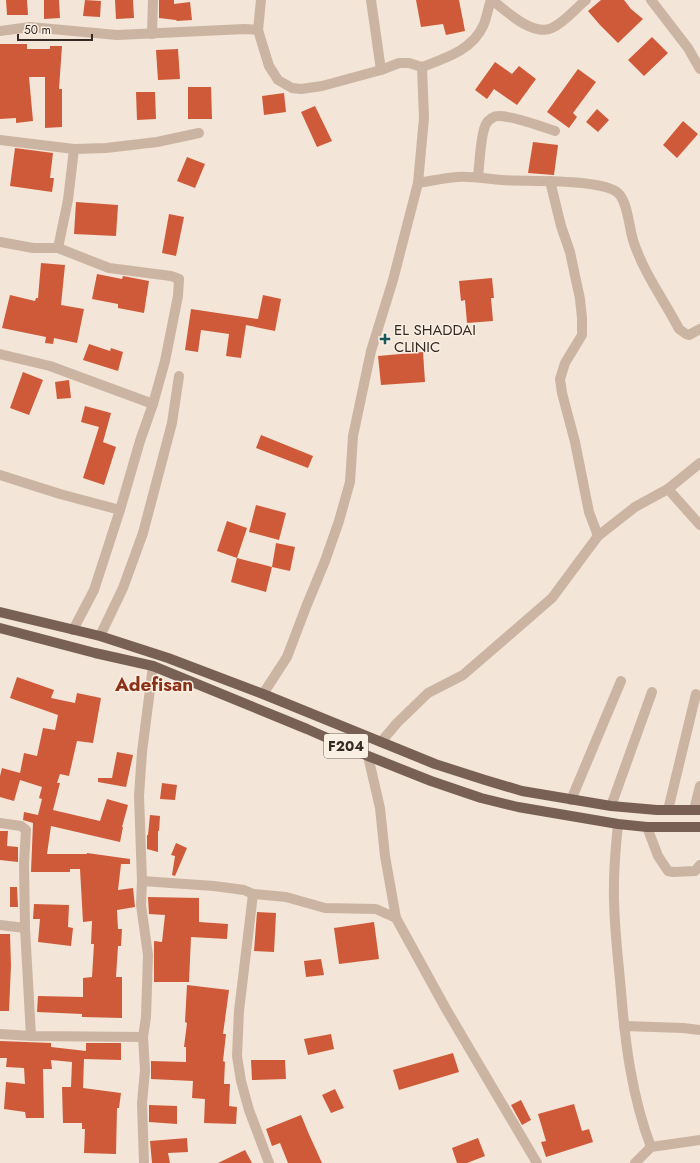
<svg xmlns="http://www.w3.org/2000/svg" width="700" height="1163" font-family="Jost,sans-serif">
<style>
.building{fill:#cf5a39}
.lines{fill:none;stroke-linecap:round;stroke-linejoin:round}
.minor{stroke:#cbb4a2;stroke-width:10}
.major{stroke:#796055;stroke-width:10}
.poi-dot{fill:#18575a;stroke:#faefe3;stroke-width:1.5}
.labels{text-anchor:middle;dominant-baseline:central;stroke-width:3;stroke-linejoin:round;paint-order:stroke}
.shield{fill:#faefe3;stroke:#71655e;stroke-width:1}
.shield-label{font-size:14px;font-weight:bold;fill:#362a25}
.poi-label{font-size:15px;fill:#362a25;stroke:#faefe3;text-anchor:start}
.district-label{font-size:19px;font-weight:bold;fill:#8a3118;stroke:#faefe3}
</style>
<rect width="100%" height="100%" fill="#f3e5d7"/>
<g class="building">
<polygon points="6,0 27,0 28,15 7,15"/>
<polygon points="44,0 59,0 60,18 44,19"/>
<polygon points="85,0 101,1 100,17 83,16"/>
<polygon points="115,0 133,0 134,18 116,19"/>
<polygon points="159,0 174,0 174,4 190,2 192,20 177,21 176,20 159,18"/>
<polygon points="416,0 459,0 465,31 446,35 443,24 421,27"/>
<polygon points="601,0 624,0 631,9 643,19 618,43 600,25 588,11"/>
<polygon points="652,37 668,53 644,76 628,60"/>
<polygon points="0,44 27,44 27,49 50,49 50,46 62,46 59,89 62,89 62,127 45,128 45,77 29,77 33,121 16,123 16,118 0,119"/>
<polygon points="178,49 180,79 158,80 156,50"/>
<polygon points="495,62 512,74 519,66 536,79 517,105 494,89 487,99 475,90"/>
<polygon points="578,69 596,82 573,113 577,117 569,128 547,112"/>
<polygon points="188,87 211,87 212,119 188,119"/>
<polygon points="136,92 155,92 156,119 137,120"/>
<polygon points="284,93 286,112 264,115 262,96"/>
<polygon points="315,106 332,141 317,147 301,112"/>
<polygon points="597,109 609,120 598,132 586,122"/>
<polygon points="683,121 698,134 677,158 663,145"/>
<polygon points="533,142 558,145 554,175 528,173"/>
<polygon points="15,148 53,153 50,178 54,178 52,192 10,186"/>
<polygon points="187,157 205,164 195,188 177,181"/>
<polygon points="76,202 118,205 116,236 74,234"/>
<polygon points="169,214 184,217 176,256 162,253"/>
<polygon points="41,263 65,265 61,305 84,309 77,343 54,338 53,344 45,343 46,337 2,328 10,295 35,301 36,298 38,298"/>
<polygon points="97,274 122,279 123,276 149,281 144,313 118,308 118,304 92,299"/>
<polygon points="492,278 494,298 491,298 493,321 467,323 465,300 461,301 459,281"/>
<polygon points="263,295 281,299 275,331 246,325 241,358 226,356 229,334 201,330 198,352 185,350 191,309 258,319"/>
<polygon points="89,344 110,351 111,348 123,352 118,371 83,360"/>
<polygon points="423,352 425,382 381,385 378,356"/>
<polygon points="23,372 43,380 29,415 10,408"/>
<polygon points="69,380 71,398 57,399 55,382"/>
<polygon points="85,406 111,413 103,442 116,447 104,485 83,478 99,427 81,422"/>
<polygon points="261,435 313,456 308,468 256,448"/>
<polygon points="256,505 286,513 279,540 249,532"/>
<polygon points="227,521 247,528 237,558 217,551"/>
<polygon points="276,543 295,547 290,571 272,567"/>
<polygon points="237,558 272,567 266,592 231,582"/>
<polygon points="17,677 54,690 51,698 75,703 77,693 101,698 93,743 77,741 69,776 60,774 57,783 60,783 53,810 100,821 107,799 128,805 122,827 123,827 120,842 51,826 47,854 87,854 87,853 130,859 130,864 121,864 118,890 133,888 135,907 117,910 118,929 122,929 121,946 118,946 116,977 122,977 122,1018 82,1017 82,1014 37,1012 38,996 83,997 83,978 92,977 94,944 91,944 92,921 83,922 80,869 70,869 70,872 31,872 33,823 23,820 24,812 38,815 42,799 39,798 42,787 20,780 14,801 0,797 0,776 2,768 20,773 24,753 37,756 43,728 55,730 58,715 10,698"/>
<polygon points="117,752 133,755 126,787 98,782 98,778 112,778"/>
<polygon points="162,783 177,785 175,800 160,799"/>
<polygon points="150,815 160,816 159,831 158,831 158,852 147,849 147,835 148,835"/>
<polygon points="0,831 8,831 7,846 18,847 18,862 0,860"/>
<polygon points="176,843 187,848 175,876 172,875 175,856 171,855"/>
<polygon points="10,887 17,887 18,907 10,907"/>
<polygon points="148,897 199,898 199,922 228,924 227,939 191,937 189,982 154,982 154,941 162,942 165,915 149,914"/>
<polygon points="34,904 69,905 68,927 73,928 71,946 38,942 40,919 33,919"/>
<polygon points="257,912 276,913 274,952 254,951"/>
<polygon points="374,922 379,959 339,964 334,928"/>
<polygon points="0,934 10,934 11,965 9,1011 0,1011"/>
<polygon points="321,959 324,975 306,977 304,961"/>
<polygon points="187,985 229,990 223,1034 226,1034 223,1061 225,1062 224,1084 230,1084 229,1106 237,1107 236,1124 204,1123 205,1099 192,1098 193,1081 151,1079 151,1061 186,1062 186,1047 184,1047 187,1023 185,1022"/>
<polygon points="331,1034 334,1049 308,1055 304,1039"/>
<polygon points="0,1041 51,1043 51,1047 86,1051 86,1043 121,1043 121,1060 84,1059 83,1088 121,1093 119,1108 117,1108 116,1154 84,1153 85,1129 82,1129 82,1123 63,1123 62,1087 71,1087 72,1062 51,1060 52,1069 43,1069 44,1118 26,1118 25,1112 4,1109 6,1082 25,1084 24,1068 6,1067 7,1058 0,1058"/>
<polygon points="453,1053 459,1072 399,1090 393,1070"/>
<polygon points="251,1060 285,1060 286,1079 252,1080"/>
<polygon points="335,1089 344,1108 331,1113 322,1095"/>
<polygon points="521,1100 531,1120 522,1125 511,1105"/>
<polygon points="574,1104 582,1131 589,1129 593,1142 546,1157 541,1142 546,1141 538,1114"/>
<polygon points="149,1105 177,1106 177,1124 149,1122"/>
<polygon points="301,1115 308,1132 322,1163 288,1163 280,1143 272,1146 266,1129"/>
<polygon points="187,1138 188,1152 168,1153 170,1163 152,1163 150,1141"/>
<polygon points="478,1138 485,1156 467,1163 457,1163 452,1148"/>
<polygon points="245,1150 252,1163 218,1163"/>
</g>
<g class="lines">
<g class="minor">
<polyline points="261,0 258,30 269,66 278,80 292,88 301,89 322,86 381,70 399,63 409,63 422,67"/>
<polyline points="371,0 381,70"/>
<path d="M 492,0 C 506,11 533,37 552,28 C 565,22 575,9 586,0"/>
<polyline points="651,0 688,48 700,69"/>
<polyline points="0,31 30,27 117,35 245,29 258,30"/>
<polyline points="152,34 153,0"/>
<polyline points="0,140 74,149 106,148 157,142 199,133"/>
<path d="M 478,176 C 480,162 480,136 486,124 C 488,120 494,116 498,116 C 509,115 543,127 555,131"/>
<polyline points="550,181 561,226 570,252 580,299 582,318 582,335 565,363 560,379 562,393 575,442 589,512 598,536"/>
<path d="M 418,183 C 431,181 444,178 457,177 C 473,176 487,179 502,180 C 525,182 605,178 619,194 C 628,204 629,227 633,240 C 643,272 664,300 679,329 L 686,334 L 689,335 L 700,329"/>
<polyline points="0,242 33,248 58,248 109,268 171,276 179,279 178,296 165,361 153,404 140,441 120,510 94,590 73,630"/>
<polyline points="58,248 68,200 74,149"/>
<polyline points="0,354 50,366 153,404"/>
<polyline points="0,475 60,494 120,510"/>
<polyline points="668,489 700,525"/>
<polyline points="100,636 123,588 143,533 172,423 179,376"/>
<path d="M 263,694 L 287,657 L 306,607 L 325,561 L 339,521 L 350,482 L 353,436 L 371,351 L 393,280 L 418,183 L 424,118 L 422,67 C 446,58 473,50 484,24 C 487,16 488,8 491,0"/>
<polyline points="381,742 397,723 428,693 463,675 552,598 598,536 635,507 668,489 700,463"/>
<polyline points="368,756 380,808 385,856 396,918 446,1009 537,1163"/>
<polyline points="571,800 621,681"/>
<polyline points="611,806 652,692"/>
<polyline points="668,810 696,694"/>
<polyline points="694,810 700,786"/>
<polyline points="0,823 21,826 26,830 24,863 25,928 31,1036"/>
<path d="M 618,824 C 616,844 614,864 614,885 C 613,920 618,956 621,991 C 625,1043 632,1097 651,1147"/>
<polyline points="647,827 658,856 668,871 673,872 695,871 700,865"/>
<polyline points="142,881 214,886 244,890 253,894 286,897 325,908 376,909 396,918"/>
<polyline points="253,894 239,1011 237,1056 241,1081 249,1110 269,1163"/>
<polyline points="0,925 25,928"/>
<polyline points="624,1026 683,1028 700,1030"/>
<polyline points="0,1034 31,1036 143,1037"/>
<polyline points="144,1163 142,1103 145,1070 143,1037 146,1017 148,955 141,905 142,881 139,796 142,752 153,666"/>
<polyline points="635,1163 651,1147 700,1140"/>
</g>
<g class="major">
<polyline points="0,612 100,636 168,658 263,694 435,764 485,780 522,791 611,806 657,810 700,810"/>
<polyline points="0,628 95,653 153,666 307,729 368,756 431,781 481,798 518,807 618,824 647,827 700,827"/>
</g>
</g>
<path class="poi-dot" d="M383 333h4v4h4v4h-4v4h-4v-4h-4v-4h4z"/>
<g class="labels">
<rect class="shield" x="324" y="734" width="44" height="24" rx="3"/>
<g class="shield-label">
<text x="346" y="746">F204</text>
</g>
<g class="poi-label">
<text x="394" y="330">EL SHADDAI<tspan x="394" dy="17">CLINIC</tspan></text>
</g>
<g class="district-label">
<text x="154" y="684">Adefisan</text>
</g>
</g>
<path d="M18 34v6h74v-6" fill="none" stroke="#362a25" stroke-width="2"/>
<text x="24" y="34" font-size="12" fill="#362a25" stroke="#faefe3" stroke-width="3" paint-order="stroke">50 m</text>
</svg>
